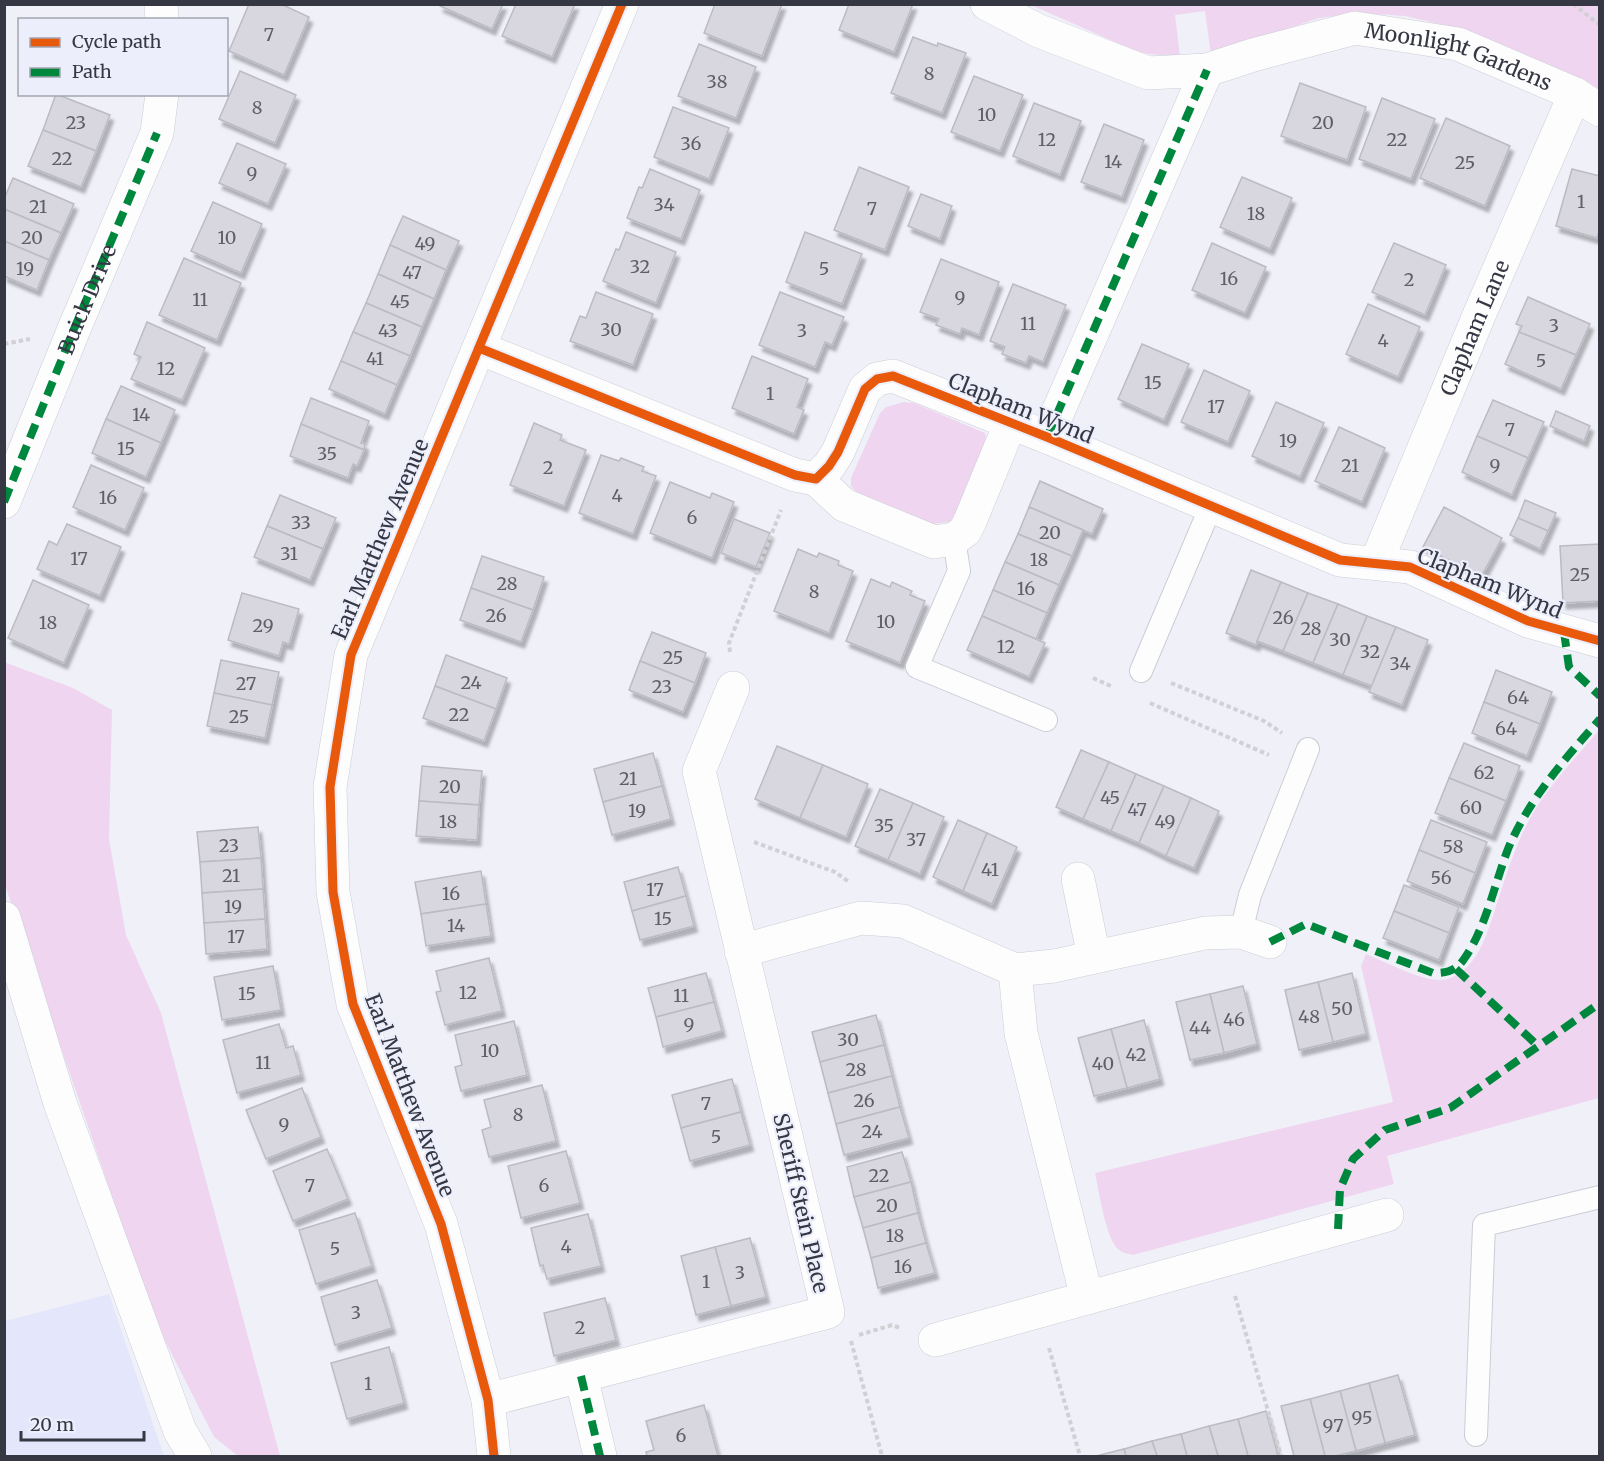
<svg xmlns="http://www.w3.org/2000/svg" width="1604" height="1461" font-family="Merriweather,serif">
<style>
.built{fill:#e4e7fb}
.green{fill:#efd5ef}
.building{fill:#d8d6df;stroke:#bcbbc3;stroke-width:1.5;filter:url(#shadow)}
.lines{fill:none;stroke-linecap:round;stroke-linejoin:round}
.lane-casing{stroke:#cbcdd6;stroke-width:24}
.street-casing{stroke:#cbcdd6;stroke-width:34}
.path{stroke:#d1d1d5;stroke-width:4;stroke-dasharray:4.5 3;stroke-linecap:butt}
.lane{stroke:#fdfdfe;stroke-width:22}
.street{stroke:#fdfdfe;stroke-width:33}
.quiet{stroke:#00873e;stroke-width:8;stroke-dasharray:15 8;stroke-linecap:butt}
.cycleway-casing{stroke:#eceefb;stroke-width:13}
.cycleway{stroke:#e8590c;stroke-width:9}
.labels{text-anchor:middle;dominant-baseline:central;stroke-width:4.5;stroke-linejoin:round;paint-order:stroke}
.number-label{font-size:18px;fill:#5e5f6a}
.street-label{font-size:21px;fill:#353743;stroke:#eceefb}
</style>
<defs>
<filter id="shadow"><feDropShadow dx="3.5" dy="6" stdDeviation="1.5" flood-color="#0004"/></filter>
</defs>
<rect width="100%" height="100%" fill="#f0f1f8"/>
<polygon class="built" points="109,1294 164,1456 5,1456 5,1321"/>
<g class="green">
<polygon points="1031,5 1599,5 1599,92 1566,72 1457,28 1405,16 1361,13 1319,18 1211,55 1205,11 1175,15 1180,57 1140,53"/>
<polygon points="904,402 914,403 985,433 988,453 959,517 949,522 930,524 856,492 851,486 851,478 880,413 886,407"/>
<polygon points="4,662 73,688 112,710 109,839 126,935 161,1013 280,1456 238,1456 214,1437 155,1321 5,885"/>
<path d="M 1599,730 L 1599,1098 L 1387,1156 L 1394,1184 L 1133,1255 C 1126,1253 1121,1253 1116,1247 C 1105,1233 1099,1191 1095,1173 L 1393,1102 L 1361,966 L 1366,954 C 1386,962 1428,985 1448,979 C 1481,968 1489,926 1499,897 C 1507,873 1515,847 1527,824 C 1545,789 1574,760 1599,730 Z"/>
</g>
<g class="building">
<polygon points="249,4 281,4 309,17 284,75 229,51"/>
<polygon points="440,4 503,4 492,29 440,6"/>
<polygon points="516,4 575,4 552,57 502,36"/>
<polygon points="782,4 762,56 704,33 715,4"/>
<polygon points="849,4 913,4 894,52 839,30"/>
<polygon points="913,37 937,46 938,43 966,53 942,113 891,93"/>
<polygon points="699,44 756,67 736,118 678,96"/>
<polygon points="240,71 296,95 275,143 219,119"/>
<polygon points="974,76 1023,95 1000,151 951,132"/>
<polygon points="1300,83 1366,107 1347,160 1281,136"/>
<polygon points="56,94 110,115 96,151 43,130"/>
<polygon points="1382,98 1435,119 1411,179 1359,159"/>
<polygon points="1034,103 1081,121 1060,175 1013,156"/>
<polygon points="673,107 729,128 709,179 654,157"/>
<polygon points="1446,118 1510,146 1485,206 1420,178"/>
<polygon points="1104,124 1144,140 1122,197 1081,182"/>
<polygon points="43,130 96,151 81,187 28,166"/>
<polygon points="237,143 286,164 268,204 219,183"/>
<polygon points="859,167 909,187 885,250 834,230"/>
<polygon points="650,169 700,190 681,239 627,218 639,187 642,188"/>
<polygon points="1572,169 1600,176 1600,228 1597,238 1556,226"/>
<polygon points="1242,177 1292,198 1270,249 1220,227"/>
<polygon points="13,178 74,204 61,233 4,209 4,199"/>
<polygon points="921,194 952,206 940,239 908,226"/>
<polygon points="213,202 262,224 241,273 191,251"/>
<polygon points="4,209 61,233 49,260 4,241"/>
<polygon points="403,216 459,241 446,270 390,245"/>
<polygon points="626,232 676,252 656,303 603,281 616,249 619,250"/>
<polygon points="805,232 862,254 842,304 786,282"/>
<polygon points="4,241 49,260 37,290 4,276"/>
<polygon points="1212,243 1266,267 1245,313 1192,290"/>
<polygon points="1394,243 1446,265 1425,315 1372,292"/>
<polygon points="390,245 446,270 434,299 378,274"/>
<polygon points="184,258 241,283 217,340 159,315"/>
<polygon points="941,259 999,282 979,335 962,328 960,334 936,325 939,319 920,312"/>
<polygon points="378,274 434,299 422,327 366,303"/>
<polygon points="1013,284 1066,305 1043,362 1029,356 1026,363 1002,354 1005,347 990,341"/>
<polygon points="596,292 653,314 633,365 570,341 580,316 586,318"/>
<polygon points="780,292 844,317 832,345 825,342 815,367 759,345"/>
<polygon points="1528,297 1590,324 1576,355 1519,332 1522,326 1516,324"/>
<polygon points="366,303 422,327 410,356 353,332"/>
<polygon points="1368,304 1420,327 1398,377 1346,354"/>
<polygon points="147,322 205,348 182,400 131,379 141,357 134,354"/>
<polygon points="353,332 410,356 397,385 341,361"/>
<polygon points="1519,332 1576,355 1561,389 1505,364"/>
<polygon points="1142,344 1189,364 1164,420 1118,399"/>
<polygon points="752,356 808,379 797,407 804,410 794,434 732,408"/>
<polygon points="341,361 397,385 385,414 329,389"/>
<polygon points="1204,370 1250,391 1228,442 1181,422"/>
<polygon points="121,386 175,410 161,443 106,419"/>
<polygon points="311,398 369,421 361,443 365,444 364,450 301,424"/>
<polygon points="1493,400 1544,422 1528,458 1477,436"/>
<polygon points="1276,402 1324,423 1300,477 1252,456"/>
<polygon points="1556,411 1590,426 1584,441 1550,426"/>
<polygon points="106,419 161,443 146,477 92,453"/>
<polygon points="534,423 562,435 560,440 586,450 564,506 510,485"/>
<polygon points="301,424 364,450 357,466 353,464 348,478 290,456"/>
<polygon points="1339,427 1385,448 1362,502 1315,481"/>
<polygon points="1477,436 1528,458 1512,495 1462,472"/>
<polygon points="601,455 619,461 621,458 644,467 642,471 656,476 633,534 579,513"/>
<polygon points="91,465 144,488 125,530 73,507"/>
<polygon points="1040,481 1103,509 1092,534 1029,507"/>
<polygon points="670,482 710,498 712,493 734,502 712,558 650,533"/>
<polygon points="280,495 336,518 323,549 267,526"/>
<polygon points="1525,500 1556,513 1548,531 1518,518"/>
<polygon points="1029,507 1083,530 1072,556 1018,534"/>
<polygon points="1444,507 1502,538 1481,577 1423,547"/>
<polygon points="1518,518 1548,531 1540,549 1510,535"/>
<polygon points="734,519 770,533 756,567 721,553"/>
<polygon points="67,524 121,547 100,596 37,569 49,541 57,545"/>
<polygon points="267,526 323,549 310,580 254,557"/>
<polygon points="1018,534 1072,556 1059,585 1005,562"/>
<polygon points="1600,544 1600,601 1563,603 1560,546"/>
<polygon points="798,549 817,557 819,553 839,561 838,565 853,571 829,633 774,611"/>
<polygon points="482,556 544,577 533,610 471,588"/>
<polygon points="1005,562 1059,585 1047,613 993,590"/>
<polygon points="1251,570 1281,582 1256,645 1226,633"/>
<polygon points="871,579 890,587 892,582 912,591 910,595 925,601 900,663 846,641"/>
<polygon points="33,580 89,605 64,663 8,638"/>
<polygon points="1281,582 1308,593 1283,651 1257,641"/>
<polygon points="471,588 533,610 521,642 460,620"/>
<polygon points="993,590 1047,613 1036,639 982,616"/>
<polygon points="242,593 299,609 289,644 283,642 279,656 228,640"/>
<polygon points="1308,593 1338,604 1313,663 1283,651"/>
<polygon points="1338,604 1367,616 1343,675 1313,663"/>
<polygon points="982,616 1045,643 1029,677 967,650"/>
<polygon points="1367,616 1396,627 1372,686 1343,675"/>
<polygon points="1396,627 1428,640 1402,705 1369,692"/>
<polygon points="652,632 706,653 695,683 640,661"/>
<polygon points="446,655 507,678 496,709 435,686"/>
<polygon points="221,660 279,672 272,705 214,693"/>
<polygon points="640,661 695,683 683,712 629,690"/>
<polygon points="1496,670 1552,692 1540,724 1484,702"/>
<polygon points="435,686 496,709 484,741 423,718"/>
<polygon points="214,693 272,705 265,738 207,726"/>
<polygon points="1484,702 1540,724 1527,756 1472,733"/>
<polygon points="1464,743 1520,766 1506,801 1449,778"/>
<polygon points="777,746 823,765 800,818 755,799"/>
<polygon points="1081,750 1109,762 1083,819 1056,807"/>
<polygon points="653,753 662,786 603,802 594,769"/>
<polygon points="1109,762 1136,774 1111,831 1083,819"/>
<polygon points="823,765 868,784 846,837 800,818"/>
<polygon points="422,766 482,771 479,805 419,801"/>
<polygon points="1136,774 1164,786 1139,843 1111,831"/>
<polygon points="1449,778 1506,801 1492,835 1435,813"/>
<polygon points="662,786 671,819 612,835 603,802"/>
<polygon points="1164,786 1191,798 1166,856 1139,843"/>
<polygon points="880,789 913,803 888,860 855,846"/>
<polygon points="1191,798 1219,811 1194,868 1166,856"/>
<polygon points="419,801 479,805 477,840 416,836"/>
<polygon points="913,803 944,817 920,874 888,860"/>
<polygon points="958,820 987,833 963,891 933,877"/>
<polygon points="1431,820 1487,842 1475,873 1419,850"/>
<polygon points="258,827 261,858 200,862 197,832"/>
<polygon points="987,833 1017,847 992,904 963,891"/>
<polygon points="1419,850 1475,873 1463,904 1407,881"/>
<polygon points="261,858 263,889 202,893 200,862"/>
<polygon points="678,867 686,896 632,911 624,882"/>
<polygon points="481,871 486,904 421,914 415,882"/>
<polygon points="1404,885 1459,907 1449,933 1394,911"/>
<polygon points="263,889 265,919 204,923 202,893"/>
<polygon points="686,896 694,926 640,940 632,911"/>
<polygon points="486,904 491,936 426,946 421,914"/>
<polygon points="1394,911 1449,933 1439,960 1383,938"/>
<polygon points="265,919 267,949 206,954 204,923"/>
<polygon points="489,958 502,1011 445,1025 436,992 441,991 436,971"/>
<polygon points="273,966 281,1010 222,1020 214,977"/>
<polygon points="706,973 714,1002 656,1017 648,988"/>
<polygon points="1352,973 1366,1034 1333,1042 1318,982"/>
<polygon points="1318,982 1333,1042 1299,1050 1285,990"/>
<polygon points="1243,986 1257,1044 1224,1053 1210,994"/>
<polygon points="1210,994 1224,1053 1190,1060 1176,1002"/>
<polygon points="714,1002 722,1031 663,1047 656,1017"/>
<polygon points="876,1015 884,1045 820,1062 812,1032"/>
<polygon points="1144,1020 1160,1079 1127,1088 1111,1029"/>
<polygon points="514,1021 527,1075 461,1091 455,1067 462,1065 455,1035"/>
<polygon points="279,1024 286,1048 293,1046 301,1075 237,1093 223,1040"/>
<polygon points="1111,1029 1127,1088 1094,1096 1078,1038"/>
<polygon points="884,1045 892,1076 828,1093 820,1062"/>
<polygon points="892,1076 900,1107 836,1124 828,1093"/>
<polygon points="732,1079 741,1112 681,1128 672,1095"/>
<polygon points="542,1085 556,1141 489,1157 482,1130 491,1127 484,1100"/>
<polygon points="302,1088 321,1137 266,1159 246,1110"/>
<polygon points="900,1107 909,1138 844,1155 836,1124"/>
<polygon points="741,1112 750,1145 690,1161 681,1128"/>
<polygon points="327,1149 348,1199 293,1221 273,1171"/>
<polygon points="566,1151 580,1203 521,1218 508,1166"/>
<polygon points="902,1152 911,1182 854,1197 847,1167"/>
<polygon points="911,1182 918,1213 863,1228 854,1197"/>
<polygon points="355,1213 372,1266 316,1284 299,1230"/>
<polygon points="918,1213 926,1243 871,1258 863,1228"/>
<polygon points="588,1214 601,1266 547,1279 543,1265 540,1266 531,1228"/>
<polygon points="750,1238 766,1297 731,1306 715,1247"/>
<polygon points="926,1243 935,1273 878,1288 871,1258"/>
<polygon points="715,1247 731,1306 696,1315 681,1256"/>
<polygon points="377,1280 392,1328 335,1345 321,1297"/>
<polygon points="605,1298 616,1340 554,1356 544,1313"/>
<polygon points="389,1347 404,1403 347,1419 331,1363"/>
<polygon points="1398,1375 1415,1435 1385,1443 1369,1383"/>
<polygon points="1369,1383 1385,1443 1356,1451 1340,1391"/>
<polygon points="1340,1391 1356,1451 1335,1456 1325,1456 1310,1399"/>
<polygon points="1310,1399 1325,1456 1294,1456 1281,1406"/>
<polygon points="704,1405 718,1456 647,1456 646,1452 654,1450 646,1421"/>
<polygon points="1266,1411 1278,1456 1248,1456 1238,1419"/>
<polygon points="1238,1419 1248,1456 1218,1456 1209,1426"/>
<polygon points="1209,1426 1218,1456 1187,1456 1181,1434"/>
<polygon points="1181,1434 1187,1456 1157,1456 1152,1441"/>
<polygon points="1152,1441 1157,1456 1126,1456 1124,1449"/>
<polygon points="1124,1449 1126,1456 1096,1456"/>
</g>
<g class="lines">
<g class="lane-casing">
<g id="lane">
<polyline points="954,539 959,571 917,667 1046,720"/>
<polyline points="1141,671 1211,506"/>
<polyline points="1241,932 1250,895 1308,749"/>
<polyline points="1476,1435 1484,1225 1600,1197"/>
</g>
</g>
<g class="street-casing">
<g id="street">
<polyline points="161,4 162,20"/>
<path id="s1" d="M 987,4 L 1039,31 L 1148,73 L 1207,70 L 1253,55 L 1355,28 L 1458,44 L 1575,94 L 1600,110"/>
<polyline points="479,348 795,475 816,479 829,466 838,452 865,389 877,379 893,376 1047,437 1340,560 1410,567 1528,621 1600,641"/>
<polyline points="1047,437 1207,70"/>
<polyline points="816,479 844,505 934,542 954,539 965,531 970,521 1010,424"/>
<path id="s2" d="M 4,502 L 74,329 L 157,133 L 162,94"/>
<path id="s3" d="M 1376,563 L 1480,313 L 1575,94"/>
<polyline points="1078,879 1094,957"/>
<polyline points="4,918 60,1103 180,1431 195,1456"/>
<polyline points="741,951 861,918 903,921 1015,970 1054,966 1205,933 1241,932 1270,942"/>
<polyline points="1015,970 1021,1033 1087,1298"/>
<polyline points="935,1340 1387,1215"/>
<polyline points="581,1376 600,1456"/>
<polyline points="488,1400 828,1312 699,771 733,688"/>
<polyline points="494,1456 488,1400 441,1224 353,1004 333,892 330,787 351,655 622,4"/>
</g>
</g>
<g class="path">
<polyline points="1573,4 1600,25"/>
<polyline points="4,344 30,339"/>
<polyline points="730,652 729,643 781,510"/>
<polyline points="1093,678 1113,687"/>
<polyline points="1171,683 1264,721 1282,733"/>
<polyline points="1150,703 1269,755"/>
<polyline points="754,842 835,872 849,882"/>
<polyline points="1235,1296 1281,1456"/>
<polyline points="859,1335 892,1325 900,1328"/>
<polyline points="851,1341 882,1456"/>
<polyline points="1049,1348 1080,1456"/>
</g>
<use href="#lane" class="lane"/>
<use href="#street" class="street"/>
<g class="quiet">
<polyline points="1047,437 1207,70"/>
<polyline points="4,502 74,329 157,133"/>
<polyline points="1564,632 1569,667 1600,696"/>
<path d="M 1270,942 L 1306,924 L 1433,973 C 1447,973 1456,971 1464,959 C 1485,930 1495,883 1508,849 C 1529,799 1564,760 1600,719"/>
<polyline points="1456,969 1538,1046"/>
<polyline points="1338,1229 1340,1189 1353,1159 1385,1130 1450,1108 1600,1003"/>
<polyline points="581,1376 600,1456"/>
</g>
<g class="cycleway-casing">
<g id="cycleway">
<polyline points="479,348 795,475 816,479 829,466 838,452 865,389 877,379 893,376 1047,437 1340,560 1410,567 1528,621 1600,641"/>
<polyline points="494,1456 488,1400 441,1224 353,1004 333,892 330,787 351,655 622,4"/>
</g>
</g>
<use href="#cycleway" class="cycleway"/>
</g>
<g class="labels">
<g class="number-label">
<text x="269" y="34">7</text>
<text x="929" y="73">8</text>
<text x="717" y="81">38</text>
<text x="257" y="107">8</text>
<text x="987" y="114">10</text>
<text x="76" y="122">23</text>
<text x="1323" y="122">20</text>
<text x="1047" y="139">12</text>
<text x="1397" y="139">22</text>
<text x="691" y="143">36</text>
<text x="62" y="158">22</text>
<text x="1113" y="161">14</text>
<text x="1465" y="162">25</text>
<text x="252" y="173">9</text>
<text x="1581" y="201">1</text>
<text x="664" y="204">34</text>
<text x="38" y="206">21</text>
<text x="872" y="208">7</text>
<text x="1256" y="213">18</text>
<text x="32" y="237">20</text>
<text x="227" y="237">10</text>
<text x="425" y="243">49</text>
<text x="640" y="266">32</text>
<text x="25" y="268">19</text>
<text x="824" y="268">5</text>
<text x="412" y="272">47</text>
<text x="1229" y="278">16</text>
<text x="1409" y="279">2</text>
<text x="960" y="297">9</text>
<text x="200" y="299">11</text>
<text x="400" y="301">45</text>
<text x="1028" y="323">11</text>
<text x="1554" y="325">3</text>
<text x="611" y="329">30</text>
<text x="388" y="330">43</text>
<text x="802" y="330">3</text>
<text x="1383" y="340">4</text>
<text x="375" y="358">41</text>
<text x="1541" y="360">5</text>
<text x="166" y="368">12</text>
<text x="1153" y="382">15</text>
<text x="770" y="393">1</text>
<text x="1216" y="406">17</text>
<text x="141" y="414">14</text>
<text x="1510" y="429">7</text>
<text x="1288" y="440">19</text>
<text x="126" y="448">15</text>
<text x="327" y="453">35</text>
<text x="1350" y="465">21</text>
<text x="1495" y="465">9</text>
<text x="548" y="467">2</text>
<text x="617" y="495">4</text>
<text x="108" y="497">16</text>
<text x="692" y="517">6</text>
<text x="301" y="522">33</text>
<text x="1050" y="532">20</text>
<text x="289" y="553">31</text>
<text x="79" y="558">17</text>
<text x="1039" y="559">18</text>
<text x="1580" y="574">25</text>
<text x="507" y="583">28</text>
<text x="1026" y="588">16</text>
<text x="814" y="591">8</text>
<text x="496" y="615">26</text>
<text x="1283" y="617">26</text>
<text x="886" y="621">10</text>
<text x="48" y="622">18</text>
<text x="263" y="625">29</text>
<text x="1311" y="628">28</text>
<text x="1340" y="639">30</text>
<text x="1006" y="646">12</text>
<text x="1370" y="651">32</text>
<text x="673" y="657">25</text>
<text x="1400" y="663">34</text>
<text x="471" y="682">24</text>
<text x="246" y="683">27</text>
<text x="662" y="686">23</text>
<text x="1518" y="697">64</text>
<text x="459" y="714">22</text>
<text x="239" y="716">25</text>
<text x="1506" y="728">64</text>
<text x="1484" y="772">62</text>
<text x="628" y="778">21</text>
<text x="450" y="786">20</text>
<text x="1110" y="797">45</text>
<text x="1471" y="807">60</text>
<text x="1137" y="809">47</text>
<text x="637" y="810">19</text>
<text x="448" y="821">18</text>
<text x="1165" y="821">49</text>
<text x="884" y="825">35</text>
<text x="916" y="839">37</text>
<text x="229" y="845">23</text>
<text x="1453" y="846">58</text>
<text x="990" y="869">41</text>
<text x="231" y="875">21</text>
<text x="1441" y="877">56</text>
<text x="655" y="889">17</text>
<text x="451" y="893">16</text>
<text x="233" y="906">19</text>
<text x="663" y="918">15</text>
<text x="456" y="925">14</text>
<text x="236" y="936">17</text>
<text x="468" y="992">12</text>
<text x="247" y="993">15</text>
<text x="681" y="995">11</text>
<text x="1342" y="1008">50</text>
<text x="1309" y="1016">48</text>
<text x="1234" y="1019">46</text>
<text x="689" y="1024">9</text>
<text x="1200" y="1027">44</text>
<text x="848" y="1039">30</text>
<text x="490" y="1050">10</text>
<text x="1136" y="1054">42</text>
<text x="263" y="1062">11</text>
<text x="1103" y="1063">40</text>
<text x="856" y="1069">28</text>
<text x="864" y="1100">26</text>
<text x="706" y="1103">7</text>
<text x="518" y="1114">8</text>
<text x="284" y="1124">9</text>
<text x="872" y="1131">24</text>
<text x="716" y="1136">5</text>
<text x="879" y="1175">22</text>
<text x="310" y="1185">7</text>
<text x="544" y="1185">6</text>
<text x="887" y="1205">20</text>
<text x="895" y="1235">18</text>
<text x="566" y="1246">4</text>
<text x="335" y="1248">5</text>
<text x="903" y="1266">16</text>
<text x="740" y="1272">3</text>
<text x="706" y="1281">1</text>
<text x="356" y="1312">3</text>
<text x="580" y="1327">2</text>
<text x="368" y="1383">1</text>
<text x="1362" y="1417">95</text>
<text x="1333" y="1425">97</text>
<text x="681" y="1435">6</text>
</g>
<g class="street-label">
<text stroke="none"><textPath href="#s1" startOffset="496">Moonlight Gardens</textPath></text>
<text stroke="none"><textPath href="#s2" startOffset="219">Buick Drive</textPath></text>
<text stroke="none"><textPath href="#s3" startOffset="255">Clapham Lane</textPath></text>
<text transform="translate(1021 408) rotate(22)">Clapham Wynd</text>
<text transform="translate(380 539) rotate(-67)">Earl Matthew Avenue</text>
<text transform="translate(1490 583) rotate(22)">Clapham Wynd</text>
<text transform="translate(410 1095) rotate(69)">Earl Matthew Avenue</text>
<text transform="translate(801 1203) rotate(77)">Sheriff Stein Place</text>
</g>
</g>
<rect width="1604" height="1461" fill="none" stroke="#353743" stroke-width="12"/>
<rect x="18" y="18" width="210" height="78" fill="#eceefb" stroke="#a3a5b1" stroke-width="1.5"/>
<rect x="30" y="38" width="30" height="9" fill="#e8590c" stroke="#a3a5b1" stroke-width="1.5"/>
<text x="72" y="48" font-size="18" fill="#353743">Cycle path</text>
<rect x="30" y="68" width="30" height="9" fill="#00873e" stroke="#a3a5b1" stroke-width="1.5"/>
<text x="72" y="78" font-size="18" fill="#353743">Path</text>
<path d="M21 1431v9h123v-9" fill="none" stroke="#353743" stroke-width="3"/>
<text x="30" y="1431" font-size="18" fill="#353743" stroke="#eceefb" stroke-width="4.5" paint-order="stroke">20 m</text>
</svg>
